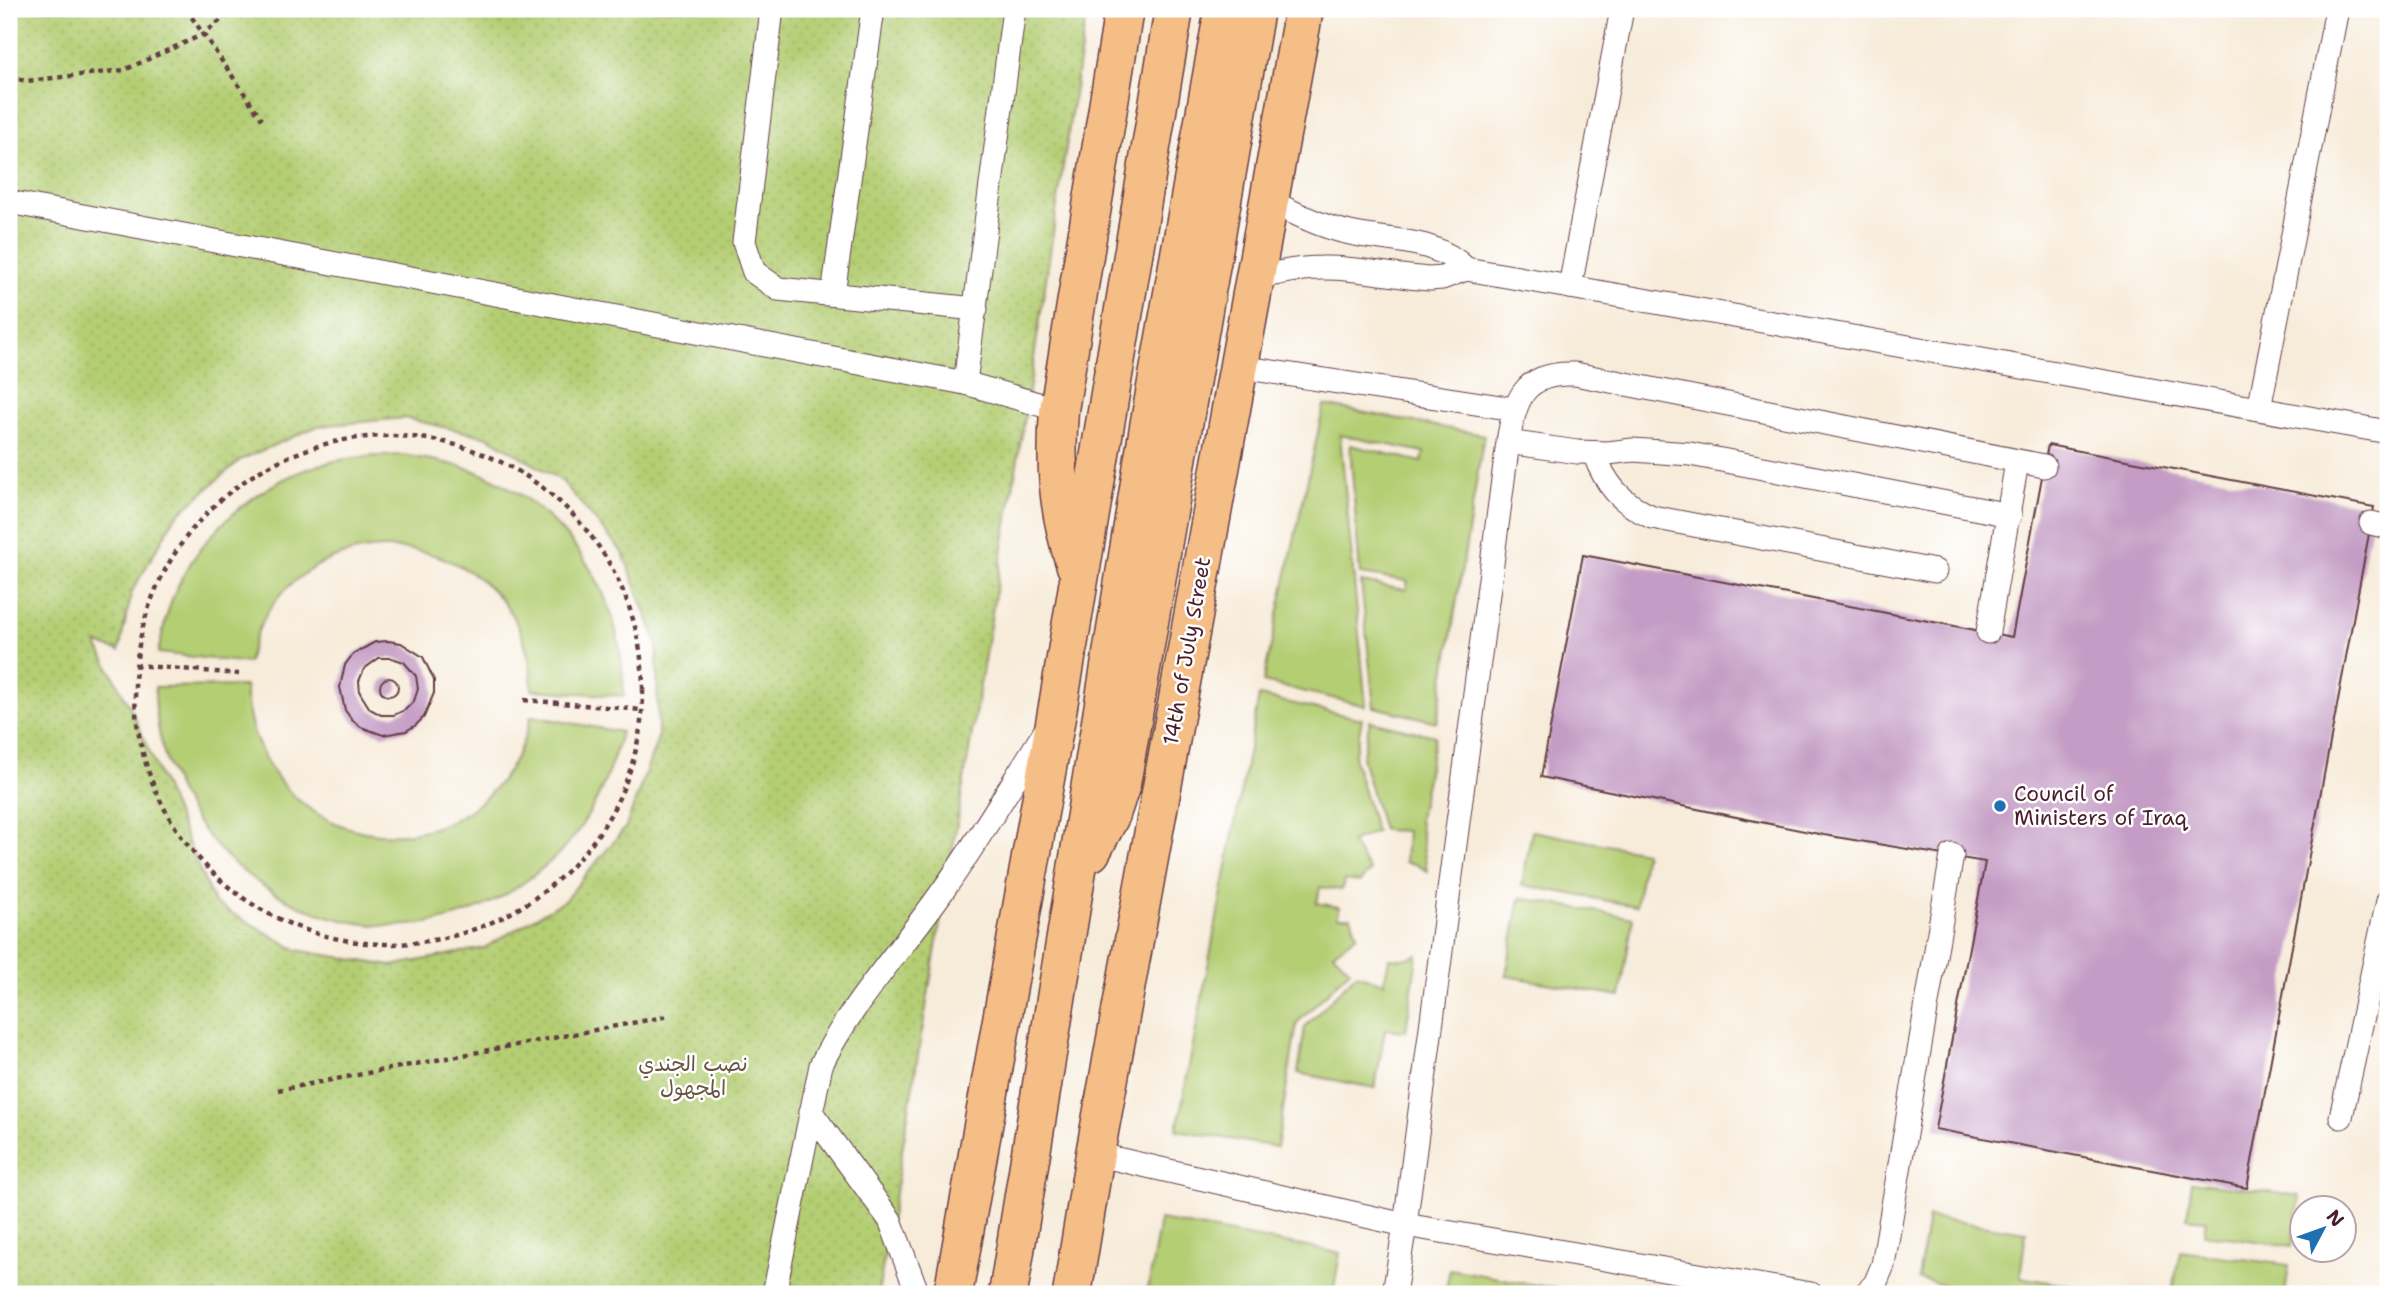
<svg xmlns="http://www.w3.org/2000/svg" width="2397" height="1303" font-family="'Shantell Sans','Playpen Sans Arabic',sans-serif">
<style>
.grass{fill:#b4ce73;stroke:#7f764f;stroke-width:2}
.park{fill:url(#park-dots);stroke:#7f764f;stroke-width:2;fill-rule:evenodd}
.building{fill:#c49cc5;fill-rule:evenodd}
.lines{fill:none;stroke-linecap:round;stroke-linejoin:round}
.lane-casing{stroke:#643e45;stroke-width:25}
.primary-casing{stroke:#643e45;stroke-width:41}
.path{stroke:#643e45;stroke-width:4.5;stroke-dasharray:5 5;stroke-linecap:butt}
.lane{stroke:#fff;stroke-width:23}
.primary{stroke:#f6be87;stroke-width:38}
.poi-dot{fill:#1f6fb2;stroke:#fff;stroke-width:2.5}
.labels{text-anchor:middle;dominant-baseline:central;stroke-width:5;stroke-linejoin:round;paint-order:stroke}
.street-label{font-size:21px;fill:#4a1f2b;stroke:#fff}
.poi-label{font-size:21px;fill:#4a1f2b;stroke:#fff;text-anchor:start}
.park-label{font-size:21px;fill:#6a5441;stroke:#fff}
</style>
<defs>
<pattern id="park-dots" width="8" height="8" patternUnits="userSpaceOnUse" patternTransform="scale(1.75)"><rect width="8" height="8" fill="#b4ce73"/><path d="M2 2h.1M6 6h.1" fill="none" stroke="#9cb064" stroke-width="1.8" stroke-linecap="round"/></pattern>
</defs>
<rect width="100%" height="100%" fill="#fff"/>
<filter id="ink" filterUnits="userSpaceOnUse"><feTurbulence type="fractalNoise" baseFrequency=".0143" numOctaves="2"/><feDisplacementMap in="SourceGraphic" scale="14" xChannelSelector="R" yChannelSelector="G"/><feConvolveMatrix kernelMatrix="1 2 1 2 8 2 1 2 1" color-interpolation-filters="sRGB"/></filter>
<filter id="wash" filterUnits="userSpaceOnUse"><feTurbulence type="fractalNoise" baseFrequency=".00686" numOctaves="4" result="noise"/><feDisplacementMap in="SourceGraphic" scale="28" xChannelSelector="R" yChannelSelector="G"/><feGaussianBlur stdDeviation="1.57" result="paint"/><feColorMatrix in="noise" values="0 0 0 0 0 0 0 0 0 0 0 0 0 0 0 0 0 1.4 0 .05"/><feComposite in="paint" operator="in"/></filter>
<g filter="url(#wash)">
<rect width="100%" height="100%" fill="#f7ecda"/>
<g class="grass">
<polygon points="1324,405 1484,435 1437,722 1374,707 1361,582 1406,590 1408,581 1360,574 1350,445 1422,462 1424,452 1340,435 1366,706 1263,682"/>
<path d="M 403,455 C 427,459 449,462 472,470 C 539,494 597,557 615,627 C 621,650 623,673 624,696 L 532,690 C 530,518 283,494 248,663 L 158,653 C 162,634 166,615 173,597 C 200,531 265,476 335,461 C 358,456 380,456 403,455 Z"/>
<path d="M 245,686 C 258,867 489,889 531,716 L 621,732 C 612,767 600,798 580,828 C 562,855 536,875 510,892 C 355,988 154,866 155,687 Z"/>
<polygon points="1259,696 1362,719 1354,758 1376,832 1351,842 1370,871 1360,882 1344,880 1342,890 1320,887 1317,903 1339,907 1338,917 1351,917 1357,935 1333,953 1350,970 1297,1023 1277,1147 1177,1130"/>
<polygon points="1370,721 1435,736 1419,819 1427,871 1415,864 1405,862 1407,831 1383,830 1362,758"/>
<polygon points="1532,831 1645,852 1636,906 1522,885"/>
<polygon points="1520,898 1633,918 1620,996 1506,976"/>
<polygon points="1417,955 1406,1031 1385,1029 1375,1088 1298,1073 1305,1027 1356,974 1384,983 1389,958 1404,959"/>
<polygon points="2192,1182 2300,1196 2292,1246 2204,1234 2206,1220 2187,1218"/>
<polygon points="1928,1217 2026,1232 2020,1277 2114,1294 1948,1294 1948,1286 1918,1279"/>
<polygon points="1160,1220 1340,1253 1333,1294 1147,1294"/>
<polygon points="2180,1251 2289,1265 2285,1294 2172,1294"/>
<polygon points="1450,1269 1583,1294 1445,1294"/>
</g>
<path class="park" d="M 9,9 L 1087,9 L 1027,404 L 878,1294 L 9,1294 ZM 404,418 L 488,437 L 562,481 L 623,553 L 657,642 L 658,738 L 626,827 L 565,900 L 484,948 L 391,966 L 297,950 L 214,903 L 132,711 L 96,643 L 119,651 L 132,591 L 176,516 L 240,460 L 318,426 Z"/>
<g id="blocks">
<g class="building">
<polygon points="2048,445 2374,507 2247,1188 1935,1129 1985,862 1824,835 1541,777 1583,555 2012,637"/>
<path d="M 388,641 L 401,643 L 423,657 L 434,680 L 434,693 L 424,717 L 416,725 L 406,731 L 383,735 L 361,727 L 352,720 L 345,710 L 340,687 L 345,665 L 353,654 L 375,642 ZM 379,658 L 392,658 L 404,662 L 416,676 L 418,689 L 414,701 L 405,710 L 394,715 L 381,715 L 370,709 L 360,693 L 359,681 L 364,669 Z"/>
<circle cx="389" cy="687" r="9"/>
</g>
</g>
</g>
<g filter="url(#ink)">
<use href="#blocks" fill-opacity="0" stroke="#643e45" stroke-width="2"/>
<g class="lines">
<g class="lane-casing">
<g id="lane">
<polyline points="772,9 744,242 754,272 778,289 976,309"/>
<path d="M 1270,201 C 1296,214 1322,227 1350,233 C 1390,242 1436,238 1466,269"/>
<polyline points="9,202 965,383 1059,410"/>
<path d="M 1256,278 C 1278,273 1299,268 1321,268 C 1358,267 1394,277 1430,279 L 1442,278 L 1466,269 L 1570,287 L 1622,9"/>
<polyline points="1570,287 2388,432"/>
<polyline points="833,294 873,9"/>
<polyline points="1240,367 1514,409"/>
<polyline points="965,383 1014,9"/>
<polyline points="2259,409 2337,9"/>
<polyline points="1508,442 1577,452 1608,453 1633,450 1690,454 2010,515"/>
<path d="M 1594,453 C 1605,484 1621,503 1652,517 L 1935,571"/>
<polyline points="2371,523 2388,527"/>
<polyline points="1988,632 2017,462"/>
<polyline points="811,1112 890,1220 918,1294"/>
<polyline points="2341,1117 2388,901"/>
<polyline points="1095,1154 1405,1225 1811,1294"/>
<path d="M 774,1294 L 821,1065 C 850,1005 905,945 944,889 C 980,838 1012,783 1046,730"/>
<path d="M 1394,1294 L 1405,1225 L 1508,442 C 1515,398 1524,372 1575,374 L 2044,466"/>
<polyline points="1865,1294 1875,1284 1883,1265 1952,855"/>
</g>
</g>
<g class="primary-casing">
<g id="primary">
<path d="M 1076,566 C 1058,512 1055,467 1059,410 L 1124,9"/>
<polyline points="1091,852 1111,814 1121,784 1255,9"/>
<polyline points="953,1294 1057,712 1174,9"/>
<polyline points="1008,1294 1149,427 1224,9"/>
<polyline points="1072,1294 1095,1154 1304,9"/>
</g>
</g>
<g class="path">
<polyline points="186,9 262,119"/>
<polyline points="9,77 27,81 124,70 204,34 234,9"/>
<circle cx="389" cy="690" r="254"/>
<polyline points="135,665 239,674"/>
<polyline points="524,700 642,710"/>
<polyline points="278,1090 669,1016"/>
</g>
<use href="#lane" class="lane"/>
<use href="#primary" class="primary"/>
</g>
</g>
<circle class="poi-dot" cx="2000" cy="806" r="7"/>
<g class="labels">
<g class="street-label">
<text transform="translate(1187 651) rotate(-80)">14th of July Street</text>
</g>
<g class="poi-label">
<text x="2014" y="794">Council of<tspan x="2014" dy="24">Ministers of Iraq</tspan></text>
</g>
<g class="park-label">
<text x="693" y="1064">نصب الجندي<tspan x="693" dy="24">المجهول</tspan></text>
</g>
</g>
<rect width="2397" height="1303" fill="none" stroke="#fff" stroke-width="35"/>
<g transform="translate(2323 1229) rotate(49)"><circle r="33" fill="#ffffff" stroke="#b7a5aa" stroke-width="2"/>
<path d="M0-5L12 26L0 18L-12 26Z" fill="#1f6fb2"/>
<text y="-10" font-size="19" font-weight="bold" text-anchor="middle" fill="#4a1f2b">N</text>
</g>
</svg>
